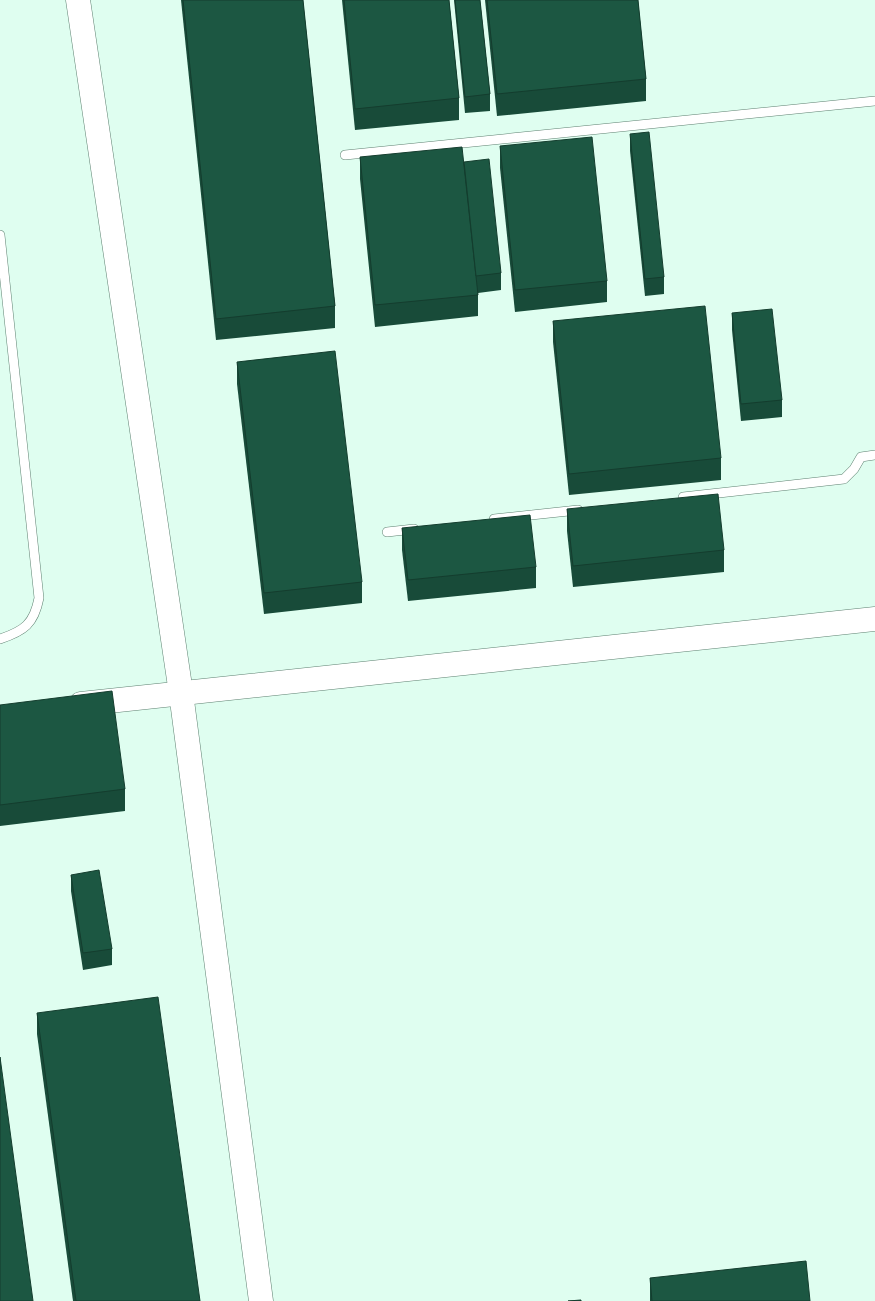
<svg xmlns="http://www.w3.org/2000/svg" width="875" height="1301" font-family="Literata,serif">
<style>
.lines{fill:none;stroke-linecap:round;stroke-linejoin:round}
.lane-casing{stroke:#5e8171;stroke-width:10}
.secondary-casing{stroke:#5e8171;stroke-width:25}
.lane{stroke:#fff;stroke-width:9}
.secondary{stroke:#fff;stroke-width:24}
.wall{fill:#184b39}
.building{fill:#1c5742;stroke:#143d2e}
</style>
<rect width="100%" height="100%" fill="#dffef0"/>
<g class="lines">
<g class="lane-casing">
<g id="lane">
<polyline points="345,155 875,101"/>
<path d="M 0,235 L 39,598 C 34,624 24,631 0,639"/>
<polyline points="683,497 844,479 854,469 861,457 875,455"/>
<polyline points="494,519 578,510"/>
<polyline points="387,532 414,529"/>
</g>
</g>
<g class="secondary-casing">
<g id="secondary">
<polyline points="78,0 181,693 261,1301"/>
<polyline points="81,704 875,619"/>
</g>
</g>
<use href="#lane" class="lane"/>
<use href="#secondary" class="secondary"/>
</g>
<g class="wall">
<polygon points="181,0 303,0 335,306 335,328 216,340"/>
<polygon points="342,0 449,0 459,98 459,120 355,130"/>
<polygon points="454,0 480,0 490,94 490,111 465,113"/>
<polygon points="485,0 638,0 646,79 646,101 497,116"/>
<polygon points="630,134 664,277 664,294 645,296 630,151"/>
<polygon points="500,146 607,281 607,302 515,312 500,168"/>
<polygon points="360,157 464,162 501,273 501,290 478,293 478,316 375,327 360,179"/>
<polygon points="732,313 782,400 782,417 741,421 732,330"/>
<polygon points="553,321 721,458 721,480 569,495 553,342"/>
<polygon points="237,362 362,582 362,603 264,614 237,384"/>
<polygon points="567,509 724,550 724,572 573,587 567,531"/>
<polygon points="402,528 536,567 536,588 408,601 402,550"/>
<polygon points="0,705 125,789 125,811 0,826"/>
<polygon points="71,875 112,949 112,965 83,970 71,891"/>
<polygon points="37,1013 200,1301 73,1301 37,1034"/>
<polygon points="650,1278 810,1301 650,1301"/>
</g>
<g class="building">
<polygon points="183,0 303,0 335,306 216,319"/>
<polygon points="344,0 449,0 459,98 355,109"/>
<polygon points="455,0 480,0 490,94 465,97"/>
<polygon points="487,0 638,0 646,79 497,94"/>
<polygon points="649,132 664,277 645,279 630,134"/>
<polygon points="592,137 607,281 515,290 500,146"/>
<polygon points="462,147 478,295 375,305 360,157"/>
<polygon points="489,159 501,273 476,276 464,162"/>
<polygon points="705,306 721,458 569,474 553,321"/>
<polygon points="772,309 782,400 741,404 732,313"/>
<polygon points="335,351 362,582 264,593 237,362"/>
<polygon points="718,494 724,550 573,566 567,509"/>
<polygon points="530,515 536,567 408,580 402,528"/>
<polygon points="112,691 125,789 0,805 0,705"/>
<polygon points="99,870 112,949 83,953 71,875"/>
<polygon points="158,997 200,1301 76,1301 37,1013"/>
<polygon points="0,1057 33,1301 0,1301"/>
<polygon points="806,1261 810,1301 652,1301 650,1278"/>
<polygon points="581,1300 581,1301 568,1301"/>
</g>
</svg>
